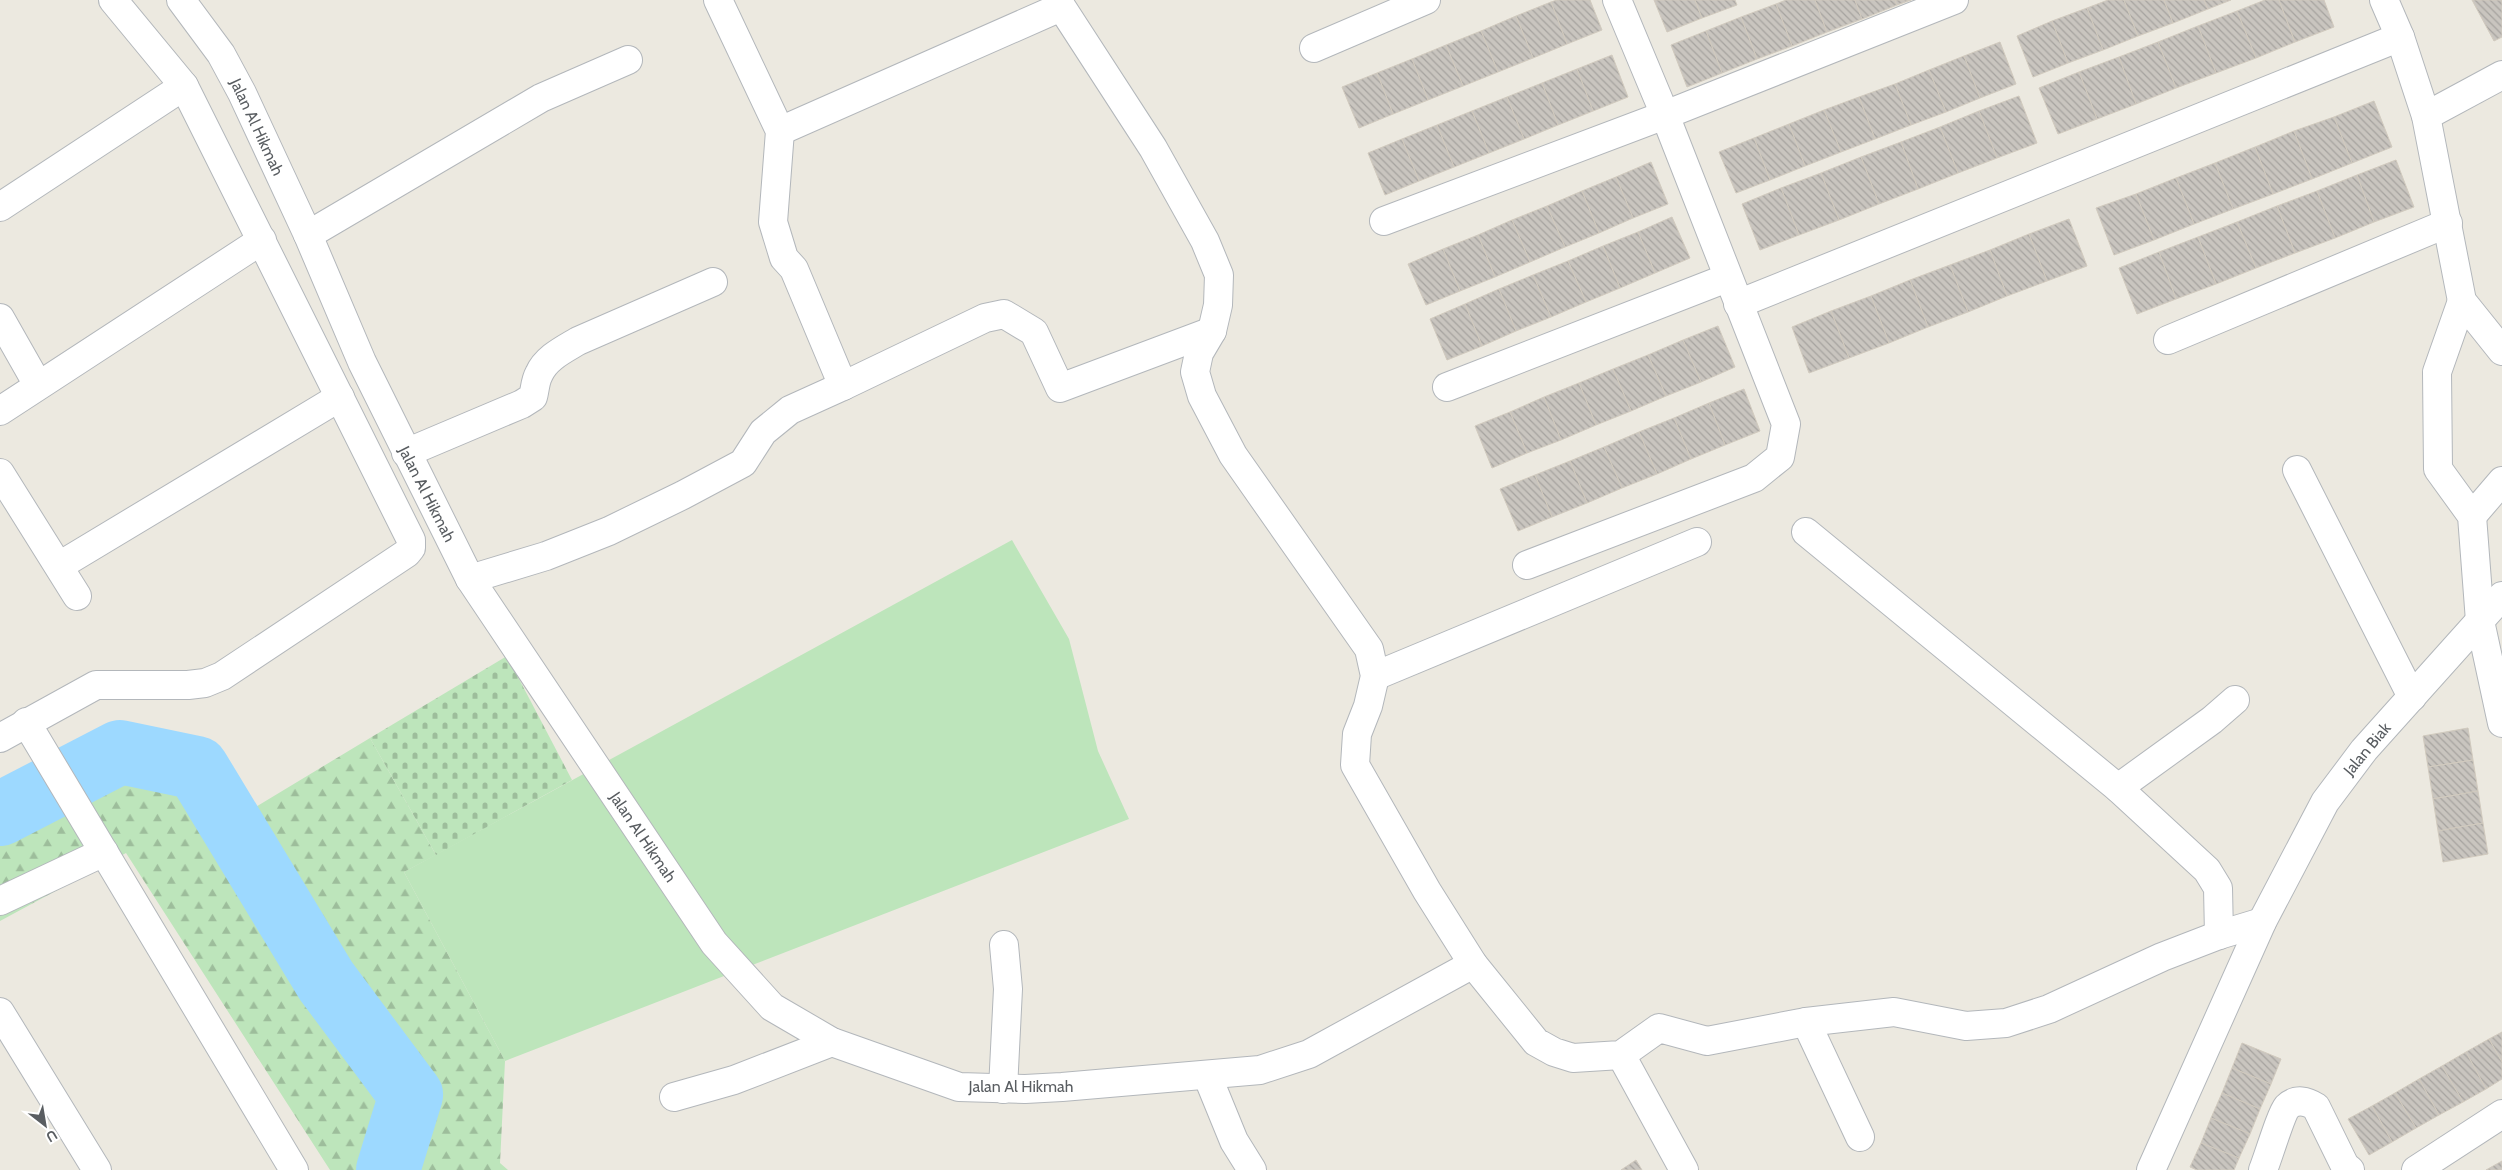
<svg xmlns="http://www.w3.org/2000/svg" width="2502" height="1170" font-family="Cabin,sans-serif">
<style>
.grass{fill:#bde5bb}
.forest{fill:url(#forest-firs)}
.cemetery{fill:url(#cemetery-stones)}
.lines{fill:none;stroke-linecap:round;stroke-linejoin:round}
.river{stroke:#9dd9ff;stroke-width:64}
.building{fill:url(#building-back-hatch);stroke:#d1cabe}
.minor-casing{stroke:#b3b7bb;stroke-width:30}
.minor{stroke:#fff;stroke-width:28}
.labels{text-anchor:middle;dominant-baseline:central;stroke-width:4;stroke-linejoin:round;paint-order:stroke}
.street-label{font-size:16px;fill:#595d61;stroke:#fff}
</style>
<defs>
<pattern id="forest-firs" width="22" height="20" patternUnits="userSpaceOnUse" patternTransform="scale(1.25)"><rect width="22" height="20" fill="#bde5bb"/><path d="M5 1l3.5 6h-7zM16 11l3.5 6h-7z" fill="#9dbd9b"/></pattern>
<pattern id="cemetery-stones" width="16" height="16" patternUnits="userSpaceOnUse" patternTransform="scale(1.25)"><rect width="16" height="16" fill="#bde5bb"/><path d="M2 7V4a2 2 0 0 1 4 0v3zM10 15v-3a2 2 0 0 1 4 0v3z" fill="#9dbd9b"/></pattern>
<pattern id="building-back-hatch" width="6" height="6" patternUnits="userSpaceOnUse" patternTransform="scale(1.25)"><rect width="6" height="6" fill="#c9c5bf"/><path d="M-1 5l2 2M0 0l6 6M5-1l2 2" fill="none" stroke="#a6a39f"/></pattern>
</defs>
<rect width="100%" height="100%" fill="#ece9e0"/>
<polygon class="grass" points="1012,540 1069,639 1098,751 1129,819 505,1061 404,872"/>
<polygon class="forest" points="100,736 198,748 249,811 370,738 436,855 404,872 505,1061 500,1163 508,1170 330,1170 126,853 0,921 0,793"/>
<polygon class="cemetery" points="507,656 572,780 436,855 370,738"/>
<g class="lines">
<polyline class="river" points="0,814 120,752 197,768 326,981 411,1095 388,1170"/>
</g>
<g class="building">
<polygon points="1557,0 1590,0 1602,30 1567,44 1551,2"/>
<polygon points="1654,0 1695,0 1702,18 1667,32"/>
<polygon points="1695,0 1735,0 1737,5 1702,18"/>
<polygon points="1786,0 1815,0 1827,32 1792,46 1776,4"/>
<polygon points="1815,0 1855,0 1862,19 1827,32"/>
<polygon points="1855,0 1895,0 1897,5 1862,19"/>
<polygon points="1895,0 1911,0 1897,5"/>
<polygon points="2108,0 2124,0 2138,36 2103,50 2087,8"/>
<polygon points="2124,0 2164,0 2173,23 2138,36"/>
<polygon points="2164,0 2204,0 2208,9 2173,23"/>
<polygon points="2204,0 2231,0 2208,9"/>
<polygon points="2265,0 2279,0 2295,42 2256,58 2237,11"/>
<polygon points="2279,0 2324,0 2334,27 2295,42"/>
<polygon points="2472,0 2502,0 2502,37 2494,41"/>
<polygon points="1551,2 1567,44 1533,58 1516,16"/>
<polygon points="1776,4 1792,46 1757,59 1741,17"/>
<polygon points="2087,8 2103,50 2068,63 2052,21"/>
<polygon points="2237,11 2256,58 2216,73 2198,26"/>
<polygon points="1516,16 1533,58 1498,72 1481,31"/>
<polygon points="1741,17 1757,59 1722,73 1706,31"/>
<polygon points="2052,21 2068,63 2033,77 2017,36"/>
<polygon points="2198,26 2216,73 2176,88 2158,42"/>
<polygon points="1481,31 1498,72 1463,86 1446,45"/>
<polygon points="1706,31 1722,73 1687,87 1671,45"/>
<polygon points="2000,42 2016,84 1980,98 1964,56"/>
<polygon points="2158,42 2176,88 2136,104 2119,57"/>
<polygon points="1446,45 1463,86 1428,100 1412,59"/>
<polygon points="1612,55 1628,97 1593,111 1577,69"/>
<polygon points="1964,56 1980,98 1946,112 1929,70"/>
<polygon points="2119,57 2136,104 2097,119 2079,72"/>
<polygon points="1412,59 1428,100 1393,114 1377,73"/>
<polygon points="1577,69 1593,111 1558,125 1542,83"/>
<polygon points="1929,70 1946,112 1911,125 1895,84"/>
<polygon points="2079,72 2097,119 2058,134 2039,88"/>
<polygon points="1377,73 1393,114 1359,128 1342,87"/>
<polygon points="1542,83 1558,125 1524,139 1507,97"/>
<polygon points="1895,84 1911,125 1875,139 1859,97"/>
<polygon points="2019,96 2037,143 1997,158 1979,111"/>
<polygon points="1507,97 1524,139 1489,153 1472,111"/>
<polygon points="1859,97 1875,139 1841,152 1824,110"/>
<polygon points="2374,101 2392,147 2352,163 2334,117"/>
<polygon points="1824,110 1841,152 1805,166 1789,124"/>
<polygon points="1472,111 1489,153 1454,167 1437,125"/>
<polygon points="1979,111 1997,158 1958,173 1940,127"/>
<polygon points="2334,117 2352,163 2312,179 2294,131"/>
<polygon points="1789,124 1805,166 1770,180 1754,138"/>
<polygon points="1437,125 1454,167 1419,181 1402,139"/>
<polygon points="1940,127 1958,173 1918,189 1901,142"/>
<polygon points="2294,131 2312,179 2273,194 2255,147"/>
<polygon points="1754,138 1770,180 1736,193 1719,152"/>
<polygon points="1402,139 1419,181 1385,195 1368,153"/>
<polygon points="1901,142 1918,189 1879,204 1861,157"/>
<polygon points="2255,147 2273,194 2233,209 2215,163"/>
<polygon points="1861,157 1879,204 1839,220 1821,173"/>
<polygon points="2396,160 2414,207 2374,222 2357,175"/>
<polygon points="1651,162 1668,204 1633,218 1616,177"/>
<polygon points="2215,163 2233,209 2194,224 2176,178"/>
<polygon points="1821,173 1839,220 1799,235 1781,188"/>
<polygon points="2357,175 2374,222 2335,238 2317,191"/>
<polygon points="1616,177 1633,218 1599,233 1582,191"/>
<polygon points="2176,178 2194,224 2154,240 2136,194"/>
<polygon points="1781,188 1799,235 1760,250 1742,204"/>
<polygon points="1582,191 1599,233 1565,247 1547,206"/>
<polygon points="2317,191 2335,238 2295,253 2277,206"/>
<polygon points="2136,194 2154,240 2114,255 2096,208"/>
<polygon points="1547,206 1565,247 1530,262 1512,220"/>
<polygon points="2277,206 2295,253 2256,268 2237,222"/>
<polygon points="1672,217 1690,258 1655,273 1638,232"/>
<polygon points="2069,219 2087,266 2047,281 2029,234"/>
<polygon points="1512,220 1530,262 1495,277 1478,235"/>
<polygon points="2237,222 2256,268 2216,284 2198,237"/>
<polygon points="1638,232 1655,273 1620,288 1603,246"/>
<polygon points="2029,234 2047,281 2007,296 1990,250"/>
<polygon points="1478,235 1495,277 1460,291 1443,249"/>
<polygon points="2198,237 2216,284 2176,299 2159,252"/>
<polygon points="1603,246 1620,288 1586,302 1568,261"/>
<polygon points="1443,249 1460,291 1426,305 1408,264"/>
<polygon points="1990,250 2007,296 1968,312 1950,265"/>
<polygon points="2159,252 2176,299 2137,314 2119,268"/>
<polygon points="1568,261 1586,302 1551,317 1533,275"/>
<polygon points="1950,265 1968,312 1928,327 1910,280"/>
<polygon points="1533,275 1551,317 1516,331 1499,289"/>
<polygon points="1910,280 1928,327 1889,343 1871,296"/>
<polygon points="1499,289 1516,331 1482,346 1465,304"/>
<polygon points="1871,296 1889,343 1849,358 1831,311"/>
<polygon points="1465,304 1482,346 1447,360 1430,319"/>
<polygon points="1831,311 1849,358 1809,373 1792,327"/>
<polygon points="1718,326 1735,367 1701,382 1683,340"/>
<polygon points="1683,340 1701,382 1666,396 1648,355"/>
<polygon points="1648,355 1666,396 1631,411 1613,369"/>
<polygon points="1613,369 1631,411 1596,425 1579,383"/>
<polygon points="1579,383 1596,425 1561,440 1544,397"/>
<polygon points="1744,389 1760,431 1725,445 1709,403"/>
<polygon points="1544,397 1561,440 1527,453 1510,412"/>
<polygon points="1709,403 1725,445 1691,459 1674,418"/>
<polygon points="1510,412 1527,453 1492,468 1475,426"/>
<polygon points="1674,418 1691,459 1657,474 1639,432"/>
<polygon points="1639,432 1657,474 1622,488 1604,447"/>
<polygon points="1604,447 1622,488 1587,503 1570,461"/>
<polygon points="1570,461 1587,503 1552,517 1535,475"/>
<polygon points="1535,475 1552,517 1518,531 1500,489"/>
<polygon points="2468,728 2473,760 2428,767 2423,736"/>
<polygon points="2473,760 2478,791 2433,799 2428,767"/>
<polygon points="2478,791 2483,823 2438,831 2433,799"/>
<polygon points="2483,823 2488,854 2443,862 2438,831"/>
<polygon points="2502,1032 2502,1062 2489,1039"/>
<polygon points="2489,1039 2502,1062 2502,1079 2486,1089 2466,1052"/>
<polygon points="2242,1043 2281,1059 2271,1084 2232,1068"/>
<polygon points="2466,1052 2486,1089 2463,1102 2442,1066"/>
<polygon points="2442,1066 2463,1102 2439,1115 2419,1079"/>
<polygon points="2232,1068 2271,1084 2260,1109 2222,1093"/>
<polygon points="2419,1079 2439,1115 2416,1128 2395,1093"/>
<polygon points="2222,1093 2260,1109 2250,1134 2211,1118"/>
<polygon points="2395,1093 2416,1128 2392,1142 2372,1106"/>
<polygon points="2372,1106 2392,1142 2369,1155 2348,1119"/>
<polygon points="2211,1118 2250,1134 2239,1158 2201,1143"/>
<polygon points="2201,1143 2239,1158 2234,1170 2197,1170 2190,1167"/>
<polygon points="1636,1160 1642,1170 1621,1170"/>
<polygon points="2502,1161 2502,1170 2486,1170"/>
</g>
<g class="lines">
<g class="minor-casing">
<g id="minor">
<polyline points="181,0 221,54 242,93 308,235 362,362 470,579 714,943 772,1007 832,1042 959,1087 1025,1089 1062,1087 1260,1070 1309,1054 1473,964"/>
<polyline points="718,0 780,131 773,222 784,258 794,269 843,386 985,318 1004,314 1034,332 1060,388 1212,331"/>
<polyline points="1057,0 1153,148 1205,241 1219,275 1218,305 1212,331 1199,353 1195,372 1202,396 1233,455 1369,649 1375,676 1368,706 1357,734 1355,765 1427,891 1473,964 1536,1042 1554,1052 1573,1058 1621,1055 1659,1028 1707,1041 1806,1022 1894,1012 1966,1026 2006,1023 2049,1009 2162,957 2219,935 2262,922"/>
<polyline points="2384,0 2400,37 2426,116 2462,301 2502,351"/>
<polyline points="1314,48 1426,0"/>
<polyline points="2426,116 2502,75"/>
<polyline points="780,131 1061,7"/>
<polyline points="0,207 184,86"/>
<polyline points="1384,221 1665,115 1954,0"/>
<polyline points="308,235 541,98 628,60"/>
<polyline points="2462,301 2437,372 2438,469 2472,516 2480,621 2502,723"/>
<polyline points="1738,304 2400,37"/>
<polyline points="0,318 38,385"/>
<polyline points="2168,340 2448,223"/>
<polyline points="1447,387 1727,278"/>
<polyline points="0,411 262,240"/>
<path d="M 406,453 L 522,404 L 533,397 C 535,390 535,381 539,374 C 546,358 563,350 578,341 L 713,282"/>
<polyline points="2297,470 2412,697"/>
<polyline points="0,473 77,596"/>
<polyline points="2472,516 2502,481"/>
<polyline points="1806,532 2118,788 2207,870 2218,888 2219,935"/>
<polyline points="1527,565 1754,478 1780,457 1786,424 1665,115 1617,0"/>
<polyline points="59,566 340,397"/>
<polyline points="470,579 546,556 609,531 683,495 743,463 763,432 790,410 843,386"/>
<polyline points="1375,676 1697,542"/>
<polyline points="26,722 294,1170"/>
<polyline points="0,738 96,685 188,685 205,683 222,676 407,553 411,548 411,540 184,86 113,0"/>
<polyline points="2118,788 2212,720 2235,700"/>
<polyline points="0,901 104,852"/>
<polyline points="0,1012 97,1170"/>
<polyline points="1806,1022 1860,1137"/>
<polyline points="1621,1055 1684,1170"/>
<polyline points="1207,1075 1234,1141 1252,1170"/>
<polyline points="1003,1089 1008,989 1004,945"/>
<polyline points="674,1097 734,1080 832,1042"/>
<polyline points="2151,1170 2262,922 2325,802 2364,750 2502,596"/>
<path d="M 2263,1170 C 2268,1158 2281,1114 2287,1107 C 2296,1098 2307,1101 2316,1107 L 2345,1166 L 2350,1170"/>
<polyline points="2416,1170 2502,1114"/>
</g>
</g>
<use href="#minor" class="minor"/>
</g>
<g class="labels">
<g class="street-label">
<text transform="translate(257 127) rotate(65)">Jalan Al Hikmah</text>
<text transform="translate(427 494) rotate(63)">Jalan Al Hikmah</text>
<text transform="translate(2367 749) rotate(-50)">Jalan Biak</text>
<text transform="translate(643 837) rotate(56)">Jalan Al Hikmah</text>
<text x="1021" y="1086">Jalan Al Hikmah</text>
</g>
</g>
<g transform="translate(45 1125) rotate(149)" stroke="#ffffff" stroke-width="4" paint-order="stroke">
<path d="M0-4L9 19L0 12L-9 19Z" fill="#595d61"/>
<text y="-8" font-size="14" font-weight="bold" text-anchor="middle" fill="#595d61">U</text>
</g>
</svg>
